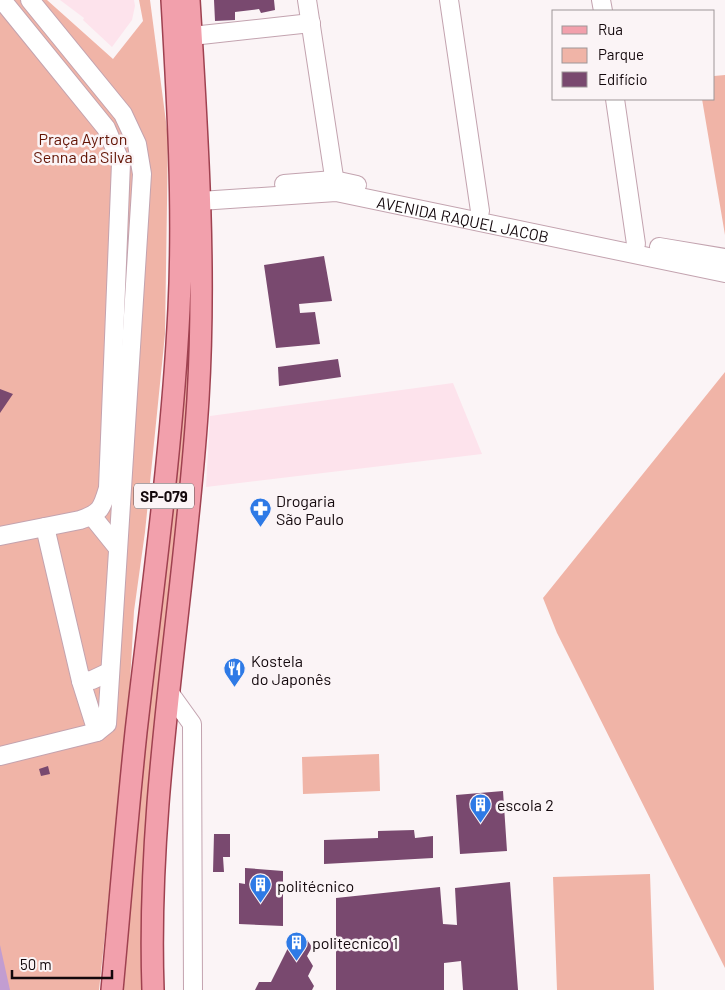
<svg xmlns="http://www.w3.org/2000/svg" width="725" height="990" viewBox="0 0 725 990" font-family="Barlow,sans-serif">
  <rect width="100%" height="100%" fill="#fbf4f6"/>
  <path fill="#fde3ec" d="M60,0H134L135,6L132,20L112,47L83,20L84,18Z
    M453,383L482,454L206,487L210,416Z"/>
  <path fill="#f0b4a7" d="M0,0H47L113,59L143,21L139,0H150L168,137L165,334L145,532L134,611L128,718L99,990H0Z
    M725,75V235L702,99H714V76Z
    M188,204L195,300L146,990H121Z
    M725,372V968L557,633L543,598Z
    M379,754L380,791L303,794L302,757Z
    M650,874L654,990H557L553,877Z"/>
  <path fill="#c29dd1" d="M0,945L10,990H0Z"/>
  <path fill="#79496f" d="M214,0H274L275,10L261,13L259,9L235,12V20L215,21Z
    M324,256L332,301L299,304L300,313L315,312L320,344L276,348L264,265Z
    M338,359L341,377L279,386L278,367Z
    M0,389L13,394L0,413Z
    M48,766L50,774L41,776L39,769Z
    M503,791L507,851L460,854L456,795Z
    M414,830L415,838L433,836V858L324,864V840L378,838V831Z
    M214,834H230V857H223L224,872H213Z
    M245,868L283,871V926L239,924V883L245,884Z
    M510,882L518,990H463L461,961L444,963V990H336V898L440,887L443,924L457,925L455,888Z
    M305,937L312,947L307,956L313,966L308,976L314,986L312,990H255L259,982H271L293,938Z"/>
  <g fill="none" stroke-linecap="round" stroke-linejoin="round">
    <defs>
      <g id="minor">
        <path d="M307,0L336,190"/>
        <path d="M449,0L480,211"/>
        <path d="M601,0L603,11"/>
        <path d="M192,36L311,23"/>
        <path d="M615,99L636,244"/>
        <path d="M284,184L334,180L357,185"/>
        <path id="s1" d="M200,201L336,192L725,273"/>
        <path d="M659,247L725,258"/>
        <path d="M92,516L117,547"/>
        <path d="M45,527L81,681L92,680L109,672"/>
        <path d="M0,536L80,520C101,513 102,508 108,488L121,163L106,128L2,0"/>
        <path d="M81,681L97,732"/>
        <path d="M169,692L192,724L193,990"/>
        <path d="M0,756L97,732L107,724L142,174L137,144L123,114L30,0"/>
      </g>
      <path id="major" d="M112,990C120,904 127,817 136,732C152,591 172,451 179,309C184,206 178,103 172,0
        M153,990C146,792 186,596 198,399C206,266 197,133 189,0"/>
    </defs>
    <use href="#minor" stroke="#c3a3af" stroke-width="20"/>
    <use href="#major" stroke="#9f4150" stroke-width="24"/>
    <use href="#minor" stroke="#fff" stroke-width="18"/>
    <use href="#major" stroke="#f2a0ac" stroke-width="21"/>
  </g>
  <defs>
    <symbol id="pharmacy-pin" viewBox="-11 -11 22 30"><path d="M0 17L-7.5 6A9.5 9.5 0 1 1 7.5 6Z" fill="#2e7ae6" stroke="#fbf4f6"/><path d="M-2-6h4v4h4v4h-4v4h-4v-4h-4v-4h4Z" fill="#fff"/></symbol>
    <symbol id="restaurant-pin" viewBox="-11 -11 22 30"><path d="M0 17L-7.5 6A9.5 9.5 0 1 1 7.5 6Z" fill="#2e7ae6" stroke="#fbf4f6"/><path d="M-5-6h1v4h1v-4h1v4h1v-4h1v5L-1.5 .5V6h-2V.5L-5-1ZM5-6V6H3V1.5H1.5Q1.5-4 5-6Z" fill="#fff"/></symbol>
    <symbol id="building-pin" viewBox="-11 -11 22 30"><path d="M0 17L-7.5 6A9.5 9.5 0 1 1 7.5 6Z" fill="#2e7ae6" stroke="#fbf4f6"/><path d="M-4-6H4V6H1V3H-1V6H-4ZM-2.5-4.3h1.7v1.8h-1.7ZM.8-4.3h1.7v1.8H.8ZM-2.5-1h1.7V.8h-1.7ZM.8-1h1.7V.8H.8Z" fill="#fff"/></symbol>
  </defs>
  <g fill-rule="evenodd">
    <use href="#pharmacy-pin" x="248" y="496" width="25" height="34"/>
    <use href="#restaurant-pin" x="222" y="656" width="25" height="34"/>
    <use href="#building-pin" x="468" y="792" width="25" height="34"/>
    <use href="#building-pin" x="248" y="872" width="25" height="34"/>
    <use href="#building-pin" x="284" y="930" width="25" height="34"/>
  </g>
  <g text-anchor="middle" dominant-baseline="central" stroke-width="5" stroke-linejoin="round" paint-order="stroke">
    <rect fill="#fbf4f6" stroke="#594f52" stroke-width="1" x="134" y="483.5" width="60" height="25" rx="4"/>
    <g font-size="15" font-weight="bold" fill="#13080c">
      <text x="164" y="496">SP-079</text>
    </g>
    <g font-size="16" fill="#621304" stroke="#fbf4f6">
      <text x="83" y="138">Praça Ayrton<tspan x="83" dy="18">Senna da Silva</tspan></text>
    </g>
    <g font-size="16" fill="#13080c" stroke="#fbf4f6">
      <text stroke="none"><textPath href="#s1" startOffset="266">AVENIDA RAQUEL JACOB</textPath></text>
    </g>
    <g font-size="16" fill="#13080c" stroke="#fbf4f6" text-anchor="start">
      <text x="276" y="500">Drogaria<tspan x="276" dy="18">São Paulo</tspan></text>
      <text x="251" y="660">Kostela<tspan x="251" dy="18">do Japonês</tspan></text>
      <text x="497" y="804">escola 2</text>
      <text x="277" y="885">politécnico</text>
      <text x="312" y="942">politecnico 1</text>
    </g>
  </g>
  <rect x="552" y="10" width="162" height="90" fill="#fbf4f6" stroke="#9e9698"/>
  <rect x="562" y="26" width="25" height="8" fill="#f2a0ac" stroke="#9e9698"/>
  <text x="598" y="35" font-size="15" fill="#13080c">Rua</text>
  <rect x="562" y="48" width="25" height="15" fill="#f0b4a7" stroke="#9e9698"/>
  <text x="598" y="60" font-size="15" fill="#13080c">Parque</text>
  <rect x="562" y="72" width="25" height="15" fill="#79496f" stroke="#9e9698"/>
  <text x="598" y="85" font-size="15" fill="#13080c">Edifício</text>
  <path d="M12 970v8h100v-8" fill="none" stroke="#13080c" stroke-width="2.5"/>
  <text x="20" y="970" font-size="15" fill="#13080c" stroke="#fbf4f6" stroke-width="4" paint-order="stroke">50 m</text>
</svg>
